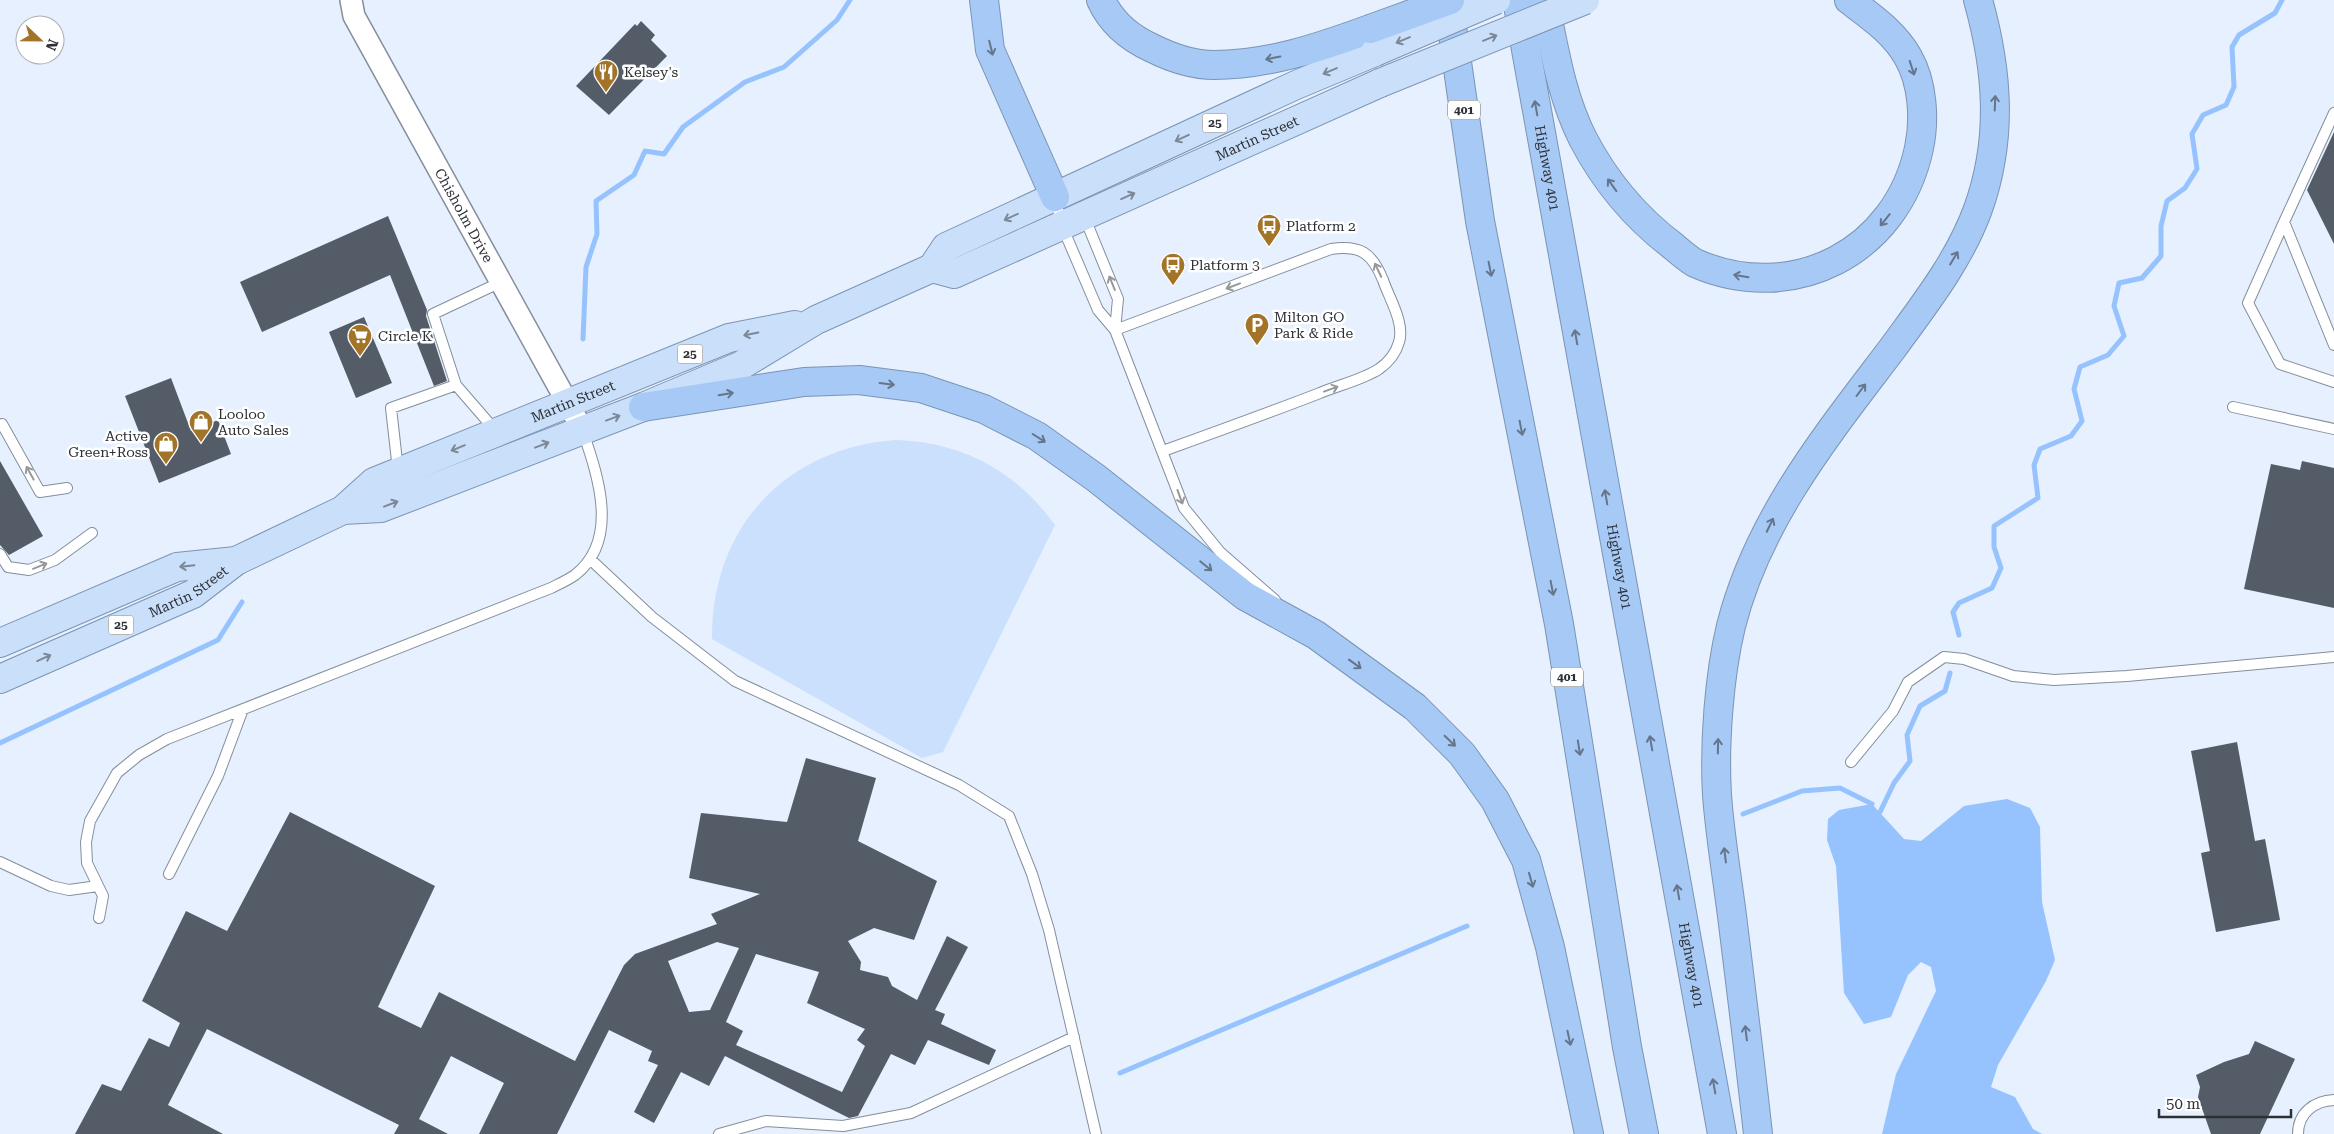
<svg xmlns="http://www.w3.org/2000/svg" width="2334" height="1134" viewBox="0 0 2334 1134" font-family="'Roboto Serif',serif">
  <rect width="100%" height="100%" fill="#e6f0fe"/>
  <path fill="#cbe0fc" d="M896,440C962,442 1016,471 1055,525L943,752L922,758L712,639C711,528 785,448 896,440Z"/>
  <path fill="#96c3fe" d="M2007,799L2030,808L2040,827L2042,902L2055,960L2046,981L1998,1065L1991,1087L2015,1097L2033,1129L2042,1134H1882L1896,1074L1936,991L1931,967L1921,962L1908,975L1891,1017L1864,1024L1844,993L1836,866L1827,840L1828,819L1839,810L1872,804L1904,839L1921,841L1964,806Z"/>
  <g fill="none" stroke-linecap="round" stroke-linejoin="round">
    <path stroke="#96c3fe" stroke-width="5" d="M583,339L586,267L597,234L596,201L634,175L645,151L664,154L683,127L745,82L784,67L837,20L850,0
      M1959,635L1953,612L1959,603L1992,588L2001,568L1994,547V526L2038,498L2034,465L2040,449L2071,436L2082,421L2074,389L2080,367L2108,355L2124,336L2114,306L2119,283L2142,278L2161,256V226L2167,201L2185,188L2197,169L2192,134L2203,115L2226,105L2234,87L2232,47L2239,35L2275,13L2282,0
      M0,743L218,640L242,602
      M1880,812L1894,783L1910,761L1907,735L1920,706L1945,691L1950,673
      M1743,814L1802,791L1840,788L1872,804
      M1120,1073L1467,926"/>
  </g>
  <path fill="#535c67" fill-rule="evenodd" d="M641,21L655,35L651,40L667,56L609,115L576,86L635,24L637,26Z
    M2334,132V244L2307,190Z
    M388,216L427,310L426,316L447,381L434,386L390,275L262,332L240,282Z
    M364,317L392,383L356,398L329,332Z
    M171,378L191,431L218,420L231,454L159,483L125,396Z
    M0,461L43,536L9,555L0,545Z
    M2302,461L2334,468V608L2244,589L2271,464L2300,470Z
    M2237,742L2255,841L2265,839L2280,920L2216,932L2201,853L2210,851L2191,751Z
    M806,758L876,778L858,841L937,881L914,940L874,928L848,941L861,962L860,970L888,977L892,986L917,1000L947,936L968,947L935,1010L945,1014L941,1024L996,1050L989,1065L928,1040L915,1065L891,1054L858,1116L849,1118L725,1056L709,1086L681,1072L654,1123L634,1112L658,1065L648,1061L652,1051L609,1030L557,1134H479L504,1083L451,1056L419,1119L448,1134H394L399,1125L207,1029L168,1105L223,1134H75L102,1084L121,1091L149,1038L169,1047L180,1023L142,1001L186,911L227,931L290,812L435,886L378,1007L421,1028L439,992L575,1061L624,965L635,954L717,924L711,914L760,894L689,878L701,813L787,822ZM717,942L739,948L710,1010L689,1012L668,961ZM756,954L819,972L807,1003L865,1029L857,1040L865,1046L842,1092L736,1045L743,1031L726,1022Z
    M2255,1041L2295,1059L2260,1134H2211L2198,1097L2200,1087L2196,1075L2224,1062L2249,1054Z"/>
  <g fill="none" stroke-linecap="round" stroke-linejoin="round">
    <defs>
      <path id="service" d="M1055,197L1062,226L1098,310L1115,330L1184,508L1220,552L1275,600
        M1084,216L1118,299L1115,330
        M2284,222L2334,113
        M1115,330L1331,249C1361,245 1372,253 1383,280C1389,298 1405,323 1399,342C1396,353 1389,362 1379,369C1362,380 1339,385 1320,393C1268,413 1216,432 1163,451
        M2334,345L2284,222L2248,303L2280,364L2334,382
        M456,385L495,430
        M2233,407L2334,429
        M0,426L2,424L40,492L67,488
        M398,470L391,408L456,385L433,314L501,282
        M0,554L8,567L29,570L55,560L92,533
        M590,559L652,617L735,681L959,785L1009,816L1032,874L1049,930L1096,1134
        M1851,762L1893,711L1908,682L1944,657L1964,659L2013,676L2054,680L2127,676L2334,657
        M0,862L51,886L69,890L98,886
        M169,874L218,776L243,709
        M99,918L103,896L87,863L86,842L90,821L117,773L139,755L167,739L551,588C559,584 568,580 575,575C620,540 598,476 583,432
        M719,1134L766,1121L843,1126L911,1113L1074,1037
        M2298,1134C2298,1113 2314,1101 2334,1100"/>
      <g id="minor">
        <path id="s1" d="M351,0L354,16L582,429"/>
      </g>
      <g id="primary">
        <path id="s2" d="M932,268L954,274L1380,83"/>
        <path d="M343,510L381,508L643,407L740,366L816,320L932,268L946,247L1296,85L1375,52"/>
        <path d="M0,643L177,567L236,561"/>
        <path id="s3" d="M0,679L193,594L236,561L343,510L374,482L729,338L795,325"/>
      </g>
      <g id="motorway">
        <path d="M984,0L990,50L1055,197"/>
        <path d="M1101,0C1111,22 1130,38 1152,48C1170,57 1194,65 1214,65C1268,65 1321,47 1370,29"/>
        <path d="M1448,0L1480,221L1559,624L1627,1047L1644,1134"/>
        <path id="s4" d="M1517,0L1722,1134"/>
        <path d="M1544,0C1554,47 1561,96 1583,139C1605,181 1636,218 1673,246C1680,252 1688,259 1695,263C1793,306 1897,252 1919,148C1925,120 1923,83 1908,57C1894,32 1871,17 1849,0"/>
        <path d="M643,407L804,382L859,380L921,388L984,409L1037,436L1096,478L1245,596L1316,635L1415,707L1462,754L1495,800L1526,860L1550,947L1589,1134"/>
        <path d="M1758,1134C1750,1061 1741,989 1732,916C1727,876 1720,836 1717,795C1714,744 1719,676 1731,626C1758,519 1827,435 1892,349C1924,305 1959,261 1978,209C2003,139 1998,71 1978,0"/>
      </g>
    </defs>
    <use href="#service" stroke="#858e9a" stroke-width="12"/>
    <use href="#minor" stroke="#858e9a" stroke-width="24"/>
    <use href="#primary" stroke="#7c94b3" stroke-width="30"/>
    <use href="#motorway" stroke="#7c94b3" stroke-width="30"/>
    <use href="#service" stroke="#fff" stroke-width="10"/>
    <use href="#minor" stroke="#fff" stroke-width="21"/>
    <use href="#primary" stroke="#cadffa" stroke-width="28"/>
    <use href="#motorway" stroke="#a7c9f6" stroke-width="28"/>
    <defs>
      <path id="primary-bridge" d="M1375,52L1496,0
        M1380,83L1585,0"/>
      <path id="motorway-bridge" d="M1370,29L1450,0"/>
    </defs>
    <use href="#primary-bridge" stroke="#7c94b3" stroke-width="30" stroke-linecap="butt"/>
    <use href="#motorway-bridge" stroke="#7c94b3" stroke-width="30" stroke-linecap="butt"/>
    <use href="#primary-bridge" stroke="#cadffa" stroke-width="28"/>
    <use href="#motorway-bridge" stroke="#a7c9f6" stroke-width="28"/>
  </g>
  <defs><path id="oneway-shaft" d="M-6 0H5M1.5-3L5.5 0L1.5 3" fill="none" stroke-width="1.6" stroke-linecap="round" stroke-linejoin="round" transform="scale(1.25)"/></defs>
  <g stroke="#7c8898">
    <use href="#oneway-shaft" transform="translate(1490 38) rotate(-22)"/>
    <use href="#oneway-shaft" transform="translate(1403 40) rotate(157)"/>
    <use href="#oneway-shaft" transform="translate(1330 71) rotate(157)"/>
    <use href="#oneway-shaft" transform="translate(1182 138) rotate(155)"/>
    <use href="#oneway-shaft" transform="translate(1128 196) rotate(-24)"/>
    <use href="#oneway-shaft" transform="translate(1011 217) rotate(155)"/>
    <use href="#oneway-shaft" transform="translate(751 334) rotate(168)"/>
    <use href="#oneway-shaft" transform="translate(613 418) rotate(-20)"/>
    <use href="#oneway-shaft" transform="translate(542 445) rotate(-21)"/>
    <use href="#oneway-shaft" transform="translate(458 448) rotate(158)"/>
    <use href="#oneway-shaft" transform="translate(391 504) rotate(-21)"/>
    <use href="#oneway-shaft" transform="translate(187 566) rotate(174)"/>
    <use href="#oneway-shaft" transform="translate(44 658) rotate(-24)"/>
  </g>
  <g stroke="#64758c">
    <use href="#oneway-shaft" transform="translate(991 48) rotate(76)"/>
    <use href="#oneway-shaft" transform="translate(1273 58) rotate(169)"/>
    <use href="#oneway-shaft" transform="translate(1912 68) rotate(72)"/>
    <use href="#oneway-shaft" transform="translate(1995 103) rotate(-88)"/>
    <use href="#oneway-shaft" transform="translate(1536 108) rotate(-100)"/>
    <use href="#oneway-shaft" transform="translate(1612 185) rotate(-126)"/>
    <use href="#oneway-shaft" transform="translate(1885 220) rotate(129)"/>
    <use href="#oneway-shaft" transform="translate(1954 258) rotate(-59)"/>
    <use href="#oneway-shaft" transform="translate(1490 269) rotate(79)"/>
    <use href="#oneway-shaft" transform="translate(1741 276) rotate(-171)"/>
    <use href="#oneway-shaft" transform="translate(1576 337) rotate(-100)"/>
    <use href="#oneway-shaft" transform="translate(887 384) rotate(7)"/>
    <use href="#oneway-shaft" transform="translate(1861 390) rotate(-53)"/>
    <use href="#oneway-shaft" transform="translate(726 394) rotate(-9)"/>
    <use href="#oneway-shaft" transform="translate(1521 428) rotate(79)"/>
    <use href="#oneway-shaft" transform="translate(1039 438) rotate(32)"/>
    <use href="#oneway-shaft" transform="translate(1606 497) rotate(-100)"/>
    <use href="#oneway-shaft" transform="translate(1770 525) rotate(-64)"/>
    <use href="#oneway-shaft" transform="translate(1206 566) rotate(39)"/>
    <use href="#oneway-shaft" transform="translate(1552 588) rotate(79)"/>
    <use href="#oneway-shaft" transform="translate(1355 664) rotate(36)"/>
    <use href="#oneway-shaft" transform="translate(1450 741) rotate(44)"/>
    <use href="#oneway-shaft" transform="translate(1651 743) rotate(-100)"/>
    <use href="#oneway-shaft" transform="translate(1718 746) rotate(-89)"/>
    <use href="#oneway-shaft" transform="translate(1579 748) rotate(81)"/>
    <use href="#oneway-shaft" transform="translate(1725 855) rotate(-97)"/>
    <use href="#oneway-shaft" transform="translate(1531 880) rotate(74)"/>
    <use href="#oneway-shaft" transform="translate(1678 892) rotate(-100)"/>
    <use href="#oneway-shaft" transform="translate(1746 1033) rotate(-97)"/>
    <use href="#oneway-shaft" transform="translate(1569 1038) rotate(78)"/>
    <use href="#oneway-shaft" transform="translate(1714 1086) rotate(-100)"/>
  </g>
  <g stroke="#96989a">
    <use href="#oneway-shaft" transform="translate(1378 270) rotate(-115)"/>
    <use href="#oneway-shaft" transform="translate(1112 283) rotate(-112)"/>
    <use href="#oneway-shaft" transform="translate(1233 286) rotate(159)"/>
    <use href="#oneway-shaft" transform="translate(1331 389) rotate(-20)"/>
    <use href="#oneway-shaft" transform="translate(30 473) rotate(-119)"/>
    <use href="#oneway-shaft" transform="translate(1180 497) rotate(70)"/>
    <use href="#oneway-shaft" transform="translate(40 566) rotate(-22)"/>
  </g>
  <defs>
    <symbol id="restaurant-pin" viewBox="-11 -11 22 30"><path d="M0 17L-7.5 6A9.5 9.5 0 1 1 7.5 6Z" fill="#a37428" stroke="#fff"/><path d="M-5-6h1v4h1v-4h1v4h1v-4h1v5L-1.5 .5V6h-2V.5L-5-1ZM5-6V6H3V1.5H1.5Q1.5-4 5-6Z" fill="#fff"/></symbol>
    <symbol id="bus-pin" viewBox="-11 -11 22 30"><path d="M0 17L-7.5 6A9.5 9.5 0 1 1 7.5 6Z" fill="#a37428" stroke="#fff"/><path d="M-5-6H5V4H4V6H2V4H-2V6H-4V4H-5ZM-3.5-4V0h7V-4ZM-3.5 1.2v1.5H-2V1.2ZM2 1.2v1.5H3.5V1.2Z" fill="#fff"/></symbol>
    <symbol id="parking-pin" viewBox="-11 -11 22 30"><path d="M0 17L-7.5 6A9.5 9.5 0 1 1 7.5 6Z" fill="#a37428" stroke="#fff"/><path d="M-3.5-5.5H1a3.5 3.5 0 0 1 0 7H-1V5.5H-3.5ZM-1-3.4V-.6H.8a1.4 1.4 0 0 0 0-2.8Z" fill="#fff"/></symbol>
    <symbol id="supermarket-pin" viewBox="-11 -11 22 30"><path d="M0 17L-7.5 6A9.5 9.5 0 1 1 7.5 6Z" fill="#a37428" stroke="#fff"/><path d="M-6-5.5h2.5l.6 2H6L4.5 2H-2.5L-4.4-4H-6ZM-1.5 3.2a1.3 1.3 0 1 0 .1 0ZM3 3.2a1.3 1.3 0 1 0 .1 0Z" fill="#fff"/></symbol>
    <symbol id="shop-pin" viewBox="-11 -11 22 30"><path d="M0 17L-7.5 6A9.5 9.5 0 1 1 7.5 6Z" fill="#a37428" stroke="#fff"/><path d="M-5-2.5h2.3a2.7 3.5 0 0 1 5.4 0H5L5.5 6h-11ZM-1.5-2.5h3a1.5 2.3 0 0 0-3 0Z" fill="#fff"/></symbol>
  </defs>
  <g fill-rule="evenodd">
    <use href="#restaurant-pin" x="592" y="58" width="28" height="38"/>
    <use href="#bus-pin" x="1255" y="212" width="28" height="38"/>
    <use href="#bus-pin" x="1159" y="251" width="28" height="38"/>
    <use href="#parking-pin" x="1243" y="311" width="28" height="38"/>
    <use href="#supermarket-pin" x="346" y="322" width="28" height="38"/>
    <use href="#shop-pin" x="187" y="408" width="28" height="38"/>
    <use href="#shop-pin" x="152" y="430" width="28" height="38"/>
  </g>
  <g text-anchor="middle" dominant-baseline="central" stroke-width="5" stroke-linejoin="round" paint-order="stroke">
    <g fill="#fff" stroke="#6c6f72" stroke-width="1">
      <rect x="1448" y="100.5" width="32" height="19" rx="4"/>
      <rect x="1202.5" y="113.5" width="25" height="19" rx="4"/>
      <rect x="677.5" y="344.5" width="25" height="19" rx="4"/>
      <rect x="108.5" y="615.5" width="25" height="19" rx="4"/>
      <rect x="1551" y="667.5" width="32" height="19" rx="4"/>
    </g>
    <g font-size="12" font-weight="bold" fill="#2d3136">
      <text x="1464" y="110">401</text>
      <text x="1215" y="123">25</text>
      <text x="690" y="354">25</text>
      <text x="121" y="625">25</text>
      <text x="1567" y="677">401</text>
    </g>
    <g font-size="14" fill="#2d3136" stroke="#fff" text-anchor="start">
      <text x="624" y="72">Kelsey's</text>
      <text x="1286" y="226">Platform 2</text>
      <text x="1190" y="265">Platform 3</text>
      <text x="1274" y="317">Milton GO<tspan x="1274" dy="16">Park &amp; Ride</tspan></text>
      <text x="378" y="336">Circle K</text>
      <text x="218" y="414">Looloo<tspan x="218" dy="16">Auto Sales</tspan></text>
      <text x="148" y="436" text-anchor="end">Active<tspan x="148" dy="16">Green+Ross</tspan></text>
    </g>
    <g font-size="14" fill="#2d3136" stroke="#fff">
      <text stroke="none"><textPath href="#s2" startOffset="355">Martin Street</textPath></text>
      <text stroke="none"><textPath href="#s4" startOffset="171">Highway 401</textPath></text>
      <text stroke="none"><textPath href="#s1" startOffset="244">Chisholm Drive</textPath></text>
      <text stroke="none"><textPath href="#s3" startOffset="640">Martin Street</textPath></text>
      <text stroke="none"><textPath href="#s4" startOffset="576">Highway 401</textPath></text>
      <text stroke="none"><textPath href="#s3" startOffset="208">Martin Street</textPath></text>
      <text stroke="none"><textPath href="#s4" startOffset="981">Highway 401</textPath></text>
    </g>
  </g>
  <g transform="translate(40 40) rotate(112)"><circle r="24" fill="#ffffff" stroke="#abadaf"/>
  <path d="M0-4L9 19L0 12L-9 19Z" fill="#a37428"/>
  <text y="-8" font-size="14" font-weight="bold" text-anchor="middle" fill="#2d3136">N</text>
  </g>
  <path d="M2159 1109v8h132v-8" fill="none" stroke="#2d3136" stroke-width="2.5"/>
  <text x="2166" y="1109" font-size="15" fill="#2d3136" stroke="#ffffff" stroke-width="4" paint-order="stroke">50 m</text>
</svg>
